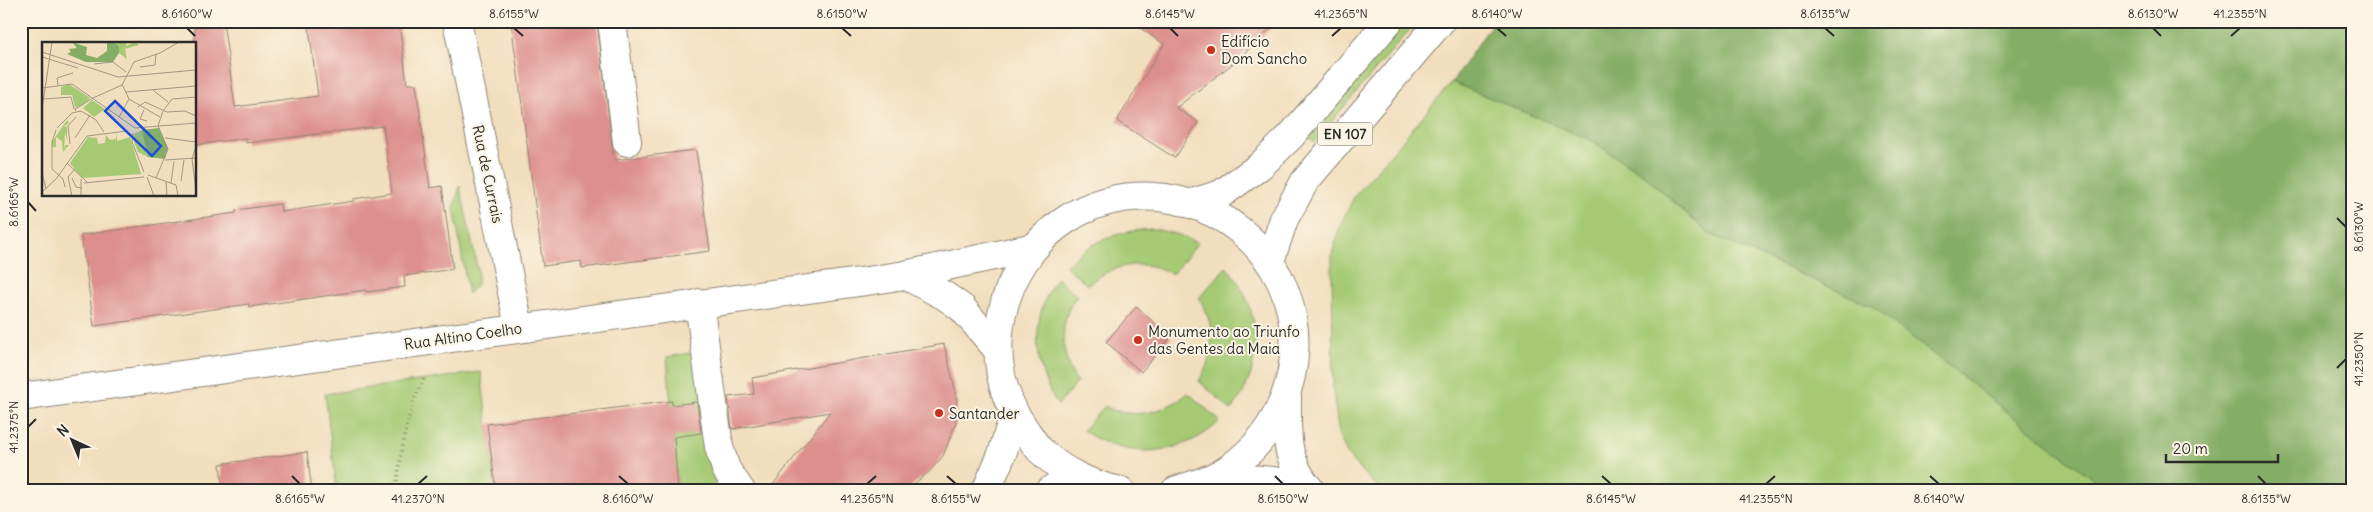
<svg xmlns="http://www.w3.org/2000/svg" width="2373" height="512" viewBox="0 0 2373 512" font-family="Delius,sans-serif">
  <rect width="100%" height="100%" fill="#fcf5e5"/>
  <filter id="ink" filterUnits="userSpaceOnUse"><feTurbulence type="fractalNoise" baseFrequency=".02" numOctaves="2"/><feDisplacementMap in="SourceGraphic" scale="10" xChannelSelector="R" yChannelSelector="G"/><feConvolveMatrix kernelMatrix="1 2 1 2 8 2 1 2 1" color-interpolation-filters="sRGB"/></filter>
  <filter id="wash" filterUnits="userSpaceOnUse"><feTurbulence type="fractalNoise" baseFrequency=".0096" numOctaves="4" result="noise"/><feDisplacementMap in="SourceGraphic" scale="20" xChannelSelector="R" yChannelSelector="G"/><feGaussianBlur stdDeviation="1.12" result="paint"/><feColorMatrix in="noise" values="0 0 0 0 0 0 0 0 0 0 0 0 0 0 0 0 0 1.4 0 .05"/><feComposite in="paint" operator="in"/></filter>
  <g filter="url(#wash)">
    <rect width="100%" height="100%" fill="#f1debd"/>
    <path fill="#a5ca73" stroke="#687a4f" d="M1404,21H1417L1314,142L1306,135Z
      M1452,82L1591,140L1645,176L1708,233L1872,306L2108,491H1383L1368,478L1348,456L1339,435L1333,392L1332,254L1340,226L1354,197Z
      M460,186L478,271L477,285L468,294L454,207Z
      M1155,229L1179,235L1198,243L1172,274C1143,257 1112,265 1087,285L1066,266C1090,241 1120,230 1155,229Z
      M1226,267C1262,304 1266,370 1231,410L1199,381C1215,355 1216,324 1199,298Z
      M1057,278L1077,296C1057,321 1061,357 1077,382L1058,405C1032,367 1030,316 1057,278Z
      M695,352L729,491H678L667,357Z
      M481,372L496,491H337L325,394Z
      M1188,393L1220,421C1183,457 1124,461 1083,430L1105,406C1131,421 1167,412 1188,393Z"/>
    <path fill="#84ae65" stroke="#586c48" d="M1494,21H2352V491H2108L1872,306L1708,233L1645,176L1591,140L1452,82Z"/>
    <g id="blocks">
      <path fill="#dd8f8d" d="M195,21H223L235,107L318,96L308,21H399L407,84H416L430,188L442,186L453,269L404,276L405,287L366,292V290L249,307V304L94,326L81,235L236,213V210L280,204L281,212L354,201L353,199L392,193L383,126L246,143V138L195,145Z
        M511,21H597L614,160L696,150L710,251L582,268L581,261L543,266Z
        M1130,21H1279L1237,60L1176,108L1198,122L1175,158L1117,121L1164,44Z
        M1136,307L1171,337L1141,372L1106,342Z
        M944,344L957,397L956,423L943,456L929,472L905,491H768L830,412L732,429L728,397L754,394L752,378Z
        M672,401V405L697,402L701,433L674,437L678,491H496L487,424Z
        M307,452L312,491H223L220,464Z"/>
    </g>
  </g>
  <g filter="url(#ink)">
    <use href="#blocks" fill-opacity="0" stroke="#8e8474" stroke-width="1"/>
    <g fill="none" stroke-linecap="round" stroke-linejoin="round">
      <defs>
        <path id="minor" d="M457,21L519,327
          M612,21L627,142
          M699,303L719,447L726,469L741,491"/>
        <path id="major" d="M1192,203L1221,194L1260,166L1291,136L1389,21
          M1270,261L1284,219L1305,181L1441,21
          M905,275L945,296L962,308L997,349
          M21,397L867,281L905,275L1035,247
          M1287,397C1287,437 1284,459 1311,491
          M1213,481C1248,478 1277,478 1310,490
          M986,491L1002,454L1014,414
          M1049,491L1075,475
          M1121,491C1092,486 1061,471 1040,450C1034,444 1029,435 1024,428C976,362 998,263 1067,219C1140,172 1240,202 1279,278C1311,341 1292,421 1235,464C1218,478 1195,484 1175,491"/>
      </defs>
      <use href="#minor" stroke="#8e8474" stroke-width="30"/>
      <use href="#major" stroke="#8e8474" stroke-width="30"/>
      <path stroke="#8e8474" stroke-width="3" stroke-dasharray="1 4" stroke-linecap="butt" d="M1343,490L1348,485L1354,491
        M396,491C398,467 406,421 414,400C417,391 424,384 424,375"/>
      <use href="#minor" stroke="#fff" stroke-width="28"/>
      <use href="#major" stroke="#fff" stroke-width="28"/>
    </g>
  </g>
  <path fill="none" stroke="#2b2b2b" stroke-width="2" d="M187,28L195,36M514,28L523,36M842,28L851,36M1170,28L1178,36M1497,28L1506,36M1825,28L1834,36M2153,28L2161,36M1332,36L1341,28M2231,36L2240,28M28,202L36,211M2337,218L2346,227M2337,368L2346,359M28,427L36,419M292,476L300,484M619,476L628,484M947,476L956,484M1275,476L1283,484M1602,476L1611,484M1930,476L1939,484M2258,476L2266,484M418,484L427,476M867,484L876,476M1766,484L1775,476"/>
  <g fill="#c8321e" stroke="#fcf5e5" stroke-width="2">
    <circle cx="1211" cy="50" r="5"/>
    <circle cx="1138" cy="340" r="5"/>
    <circle cx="939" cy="413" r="5"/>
  </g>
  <g text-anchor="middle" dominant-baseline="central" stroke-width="4" stroke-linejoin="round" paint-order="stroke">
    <rect fill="#fcf5e5" stroke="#6a6863" stroke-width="1" x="1317.5" y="122.5" width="55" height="23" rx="4"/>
    <g font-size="14" font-weight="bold" fill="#2b2b2b">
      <text x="1345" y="134">EN 107</text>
    </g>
    <g font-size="15" fill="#2b2b2b" stroke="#fcf5e5" text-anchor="start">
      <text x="1221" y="41">Edifício<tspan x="1221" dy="17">Dom Sancho</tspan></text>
      <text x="1148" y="331">Monumento ao Triunfo<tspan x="1148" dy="17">das Gentes da Maia</tspan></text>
      <text x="949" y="413">Santander</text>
    </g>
    <g font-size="15" fill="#2b2b2b" stroke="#fcf5e5">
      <text transform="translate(488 174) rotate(78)">Rua de Currais</text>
      <text transform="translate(463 336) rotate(-8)">Rua Altino Coelho</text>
    </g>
  </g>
  <g transform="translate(42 42)">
    <rect width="154" height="154" fill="#f1debd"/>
    <path d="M71,0H84V4L93,0L97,3L83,7L85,17L77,11V4ZM27,42L48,56L40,64L33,65L30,53H19V45ZM50,58L63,67L52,75L41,66ZM25,78L27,81L22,84L25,85V99L23,90L22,108L23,103H27L21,110L20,99L14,95V105H10V100ZM100,88L104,101L106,115L96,110L92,100V92ZM75,90V99L88,95L99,132L40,136L28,121L46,95L55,96L56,102L63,101L64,93L68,98L74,97Z" fill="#a5ca73"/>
    <path d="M30,0L45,5L44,13L55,16L65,9V0H71L77,4V11L71,20H44L25,12L29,10L27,7L35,6ZM117,86L126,106L123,117L106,115L100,88Z" fill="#84ae65"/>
    <path fill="none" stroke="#a29683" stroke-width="1" d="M0,10L76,35L154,28M0,15L36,26M52,22L71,20L84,30M98,25L113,23L114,12M16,43L15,36L31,31M0,46L30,42L93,86L154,81M111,48L126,60M84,50L154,44M2,57L29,55L32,67M87,57L118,75M96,65L103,60L125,70L143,69L154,74M0,67L10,0M102,68L98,77L105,79M34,69L33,67L51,56L80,43L92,20L118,11L137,0M77,75L87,57L80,42M15,86L30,71L39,69L54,78L62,90M14,88L10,100V127L21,137L23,145M91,91L90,100L102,130M33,96L48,73M123,96L154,100M28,102L26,84L34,75M154,104L150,117L154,149M123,118L154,116M25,121L45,140M0,130L4,147M106,133L134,143L136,154M105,135L112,154M30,136L34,145L40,146M114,136L126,107L116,84L121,69L130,57L154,55M39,137V154M124,139L125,154M139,139L142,118M42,141L102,135M129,141L132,119M0,150L14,137L45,94L85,89M30,154L26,135L33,127"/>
    <path fill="#1d4ed8" fill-opacity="0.15" stroke="#1d4ed8" stroke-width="2.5" d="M73,59L119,104L110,114L63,69Z"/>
    <rect width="154" height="154" fill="none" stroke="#2b2b2b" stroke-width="2.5"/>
  </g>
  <rect width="2373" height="512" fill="none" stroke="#fcf5e5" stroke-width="55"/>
  <g transform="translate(72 440) rotate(316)" stroke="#fcf5e5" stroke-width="4" paint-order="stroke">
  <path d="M0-4L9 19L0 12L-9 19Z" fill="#2b2b2b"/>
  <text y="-8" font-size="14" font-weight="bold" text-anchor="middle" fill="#2b2b2b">N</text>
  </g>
  <path d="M2166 454v8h112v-8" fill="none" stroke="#2b2b2b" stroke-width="2.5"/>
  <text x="2173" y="454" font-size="15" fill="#2b2b2b" stroke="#fcf5e5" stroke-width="4" paint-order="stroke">20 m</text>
  <rect x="28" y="28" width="2318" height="456" fill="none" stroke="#2b2b2b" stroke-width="2"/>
  <g font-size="12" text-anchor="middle" fill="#2b2b2b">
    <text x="187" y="18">8.6160°W</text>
    <text x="514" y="18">8.6155°W</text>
    <text x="842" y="18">8.6150°W</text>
    <text x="1170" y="18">8.6145°W</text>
    <text x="1341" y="18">41.2365°N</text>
    <text x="1497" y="18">8.6140°W</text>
    <text x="1825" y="18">8.6135°W</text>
    <text x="2153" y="18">8.6130°W</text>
    <text x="2240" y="18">41.2355°N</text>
    <text transform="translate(14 202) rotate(-90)" y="4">8.6165°W</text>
    <text transform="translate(2359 227) rotate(-90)" y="4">8.6130°W</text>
    <text transform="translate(2359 359) rotate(-90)" y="4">41.2350°N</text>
    <text transform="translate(14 427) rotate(-90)" y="4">41.2375°N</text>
    <text x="300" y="503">8.6165°W</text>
    <text x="418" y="503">41.2370°N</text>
    <text x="628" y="503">8.6160°W</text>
    <text x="867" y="503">41.2365°N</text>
    <text x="956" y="503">8.6155°W</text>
    <text x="1283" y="503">8.6150°W</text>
    <text x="1611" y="503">8.6145°W</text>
    <text x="1766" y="503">41.2355°N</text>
    <text x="1939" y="503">8.6140°W</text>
    <text x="2266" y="503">8.6135°W</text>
  </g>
</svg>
